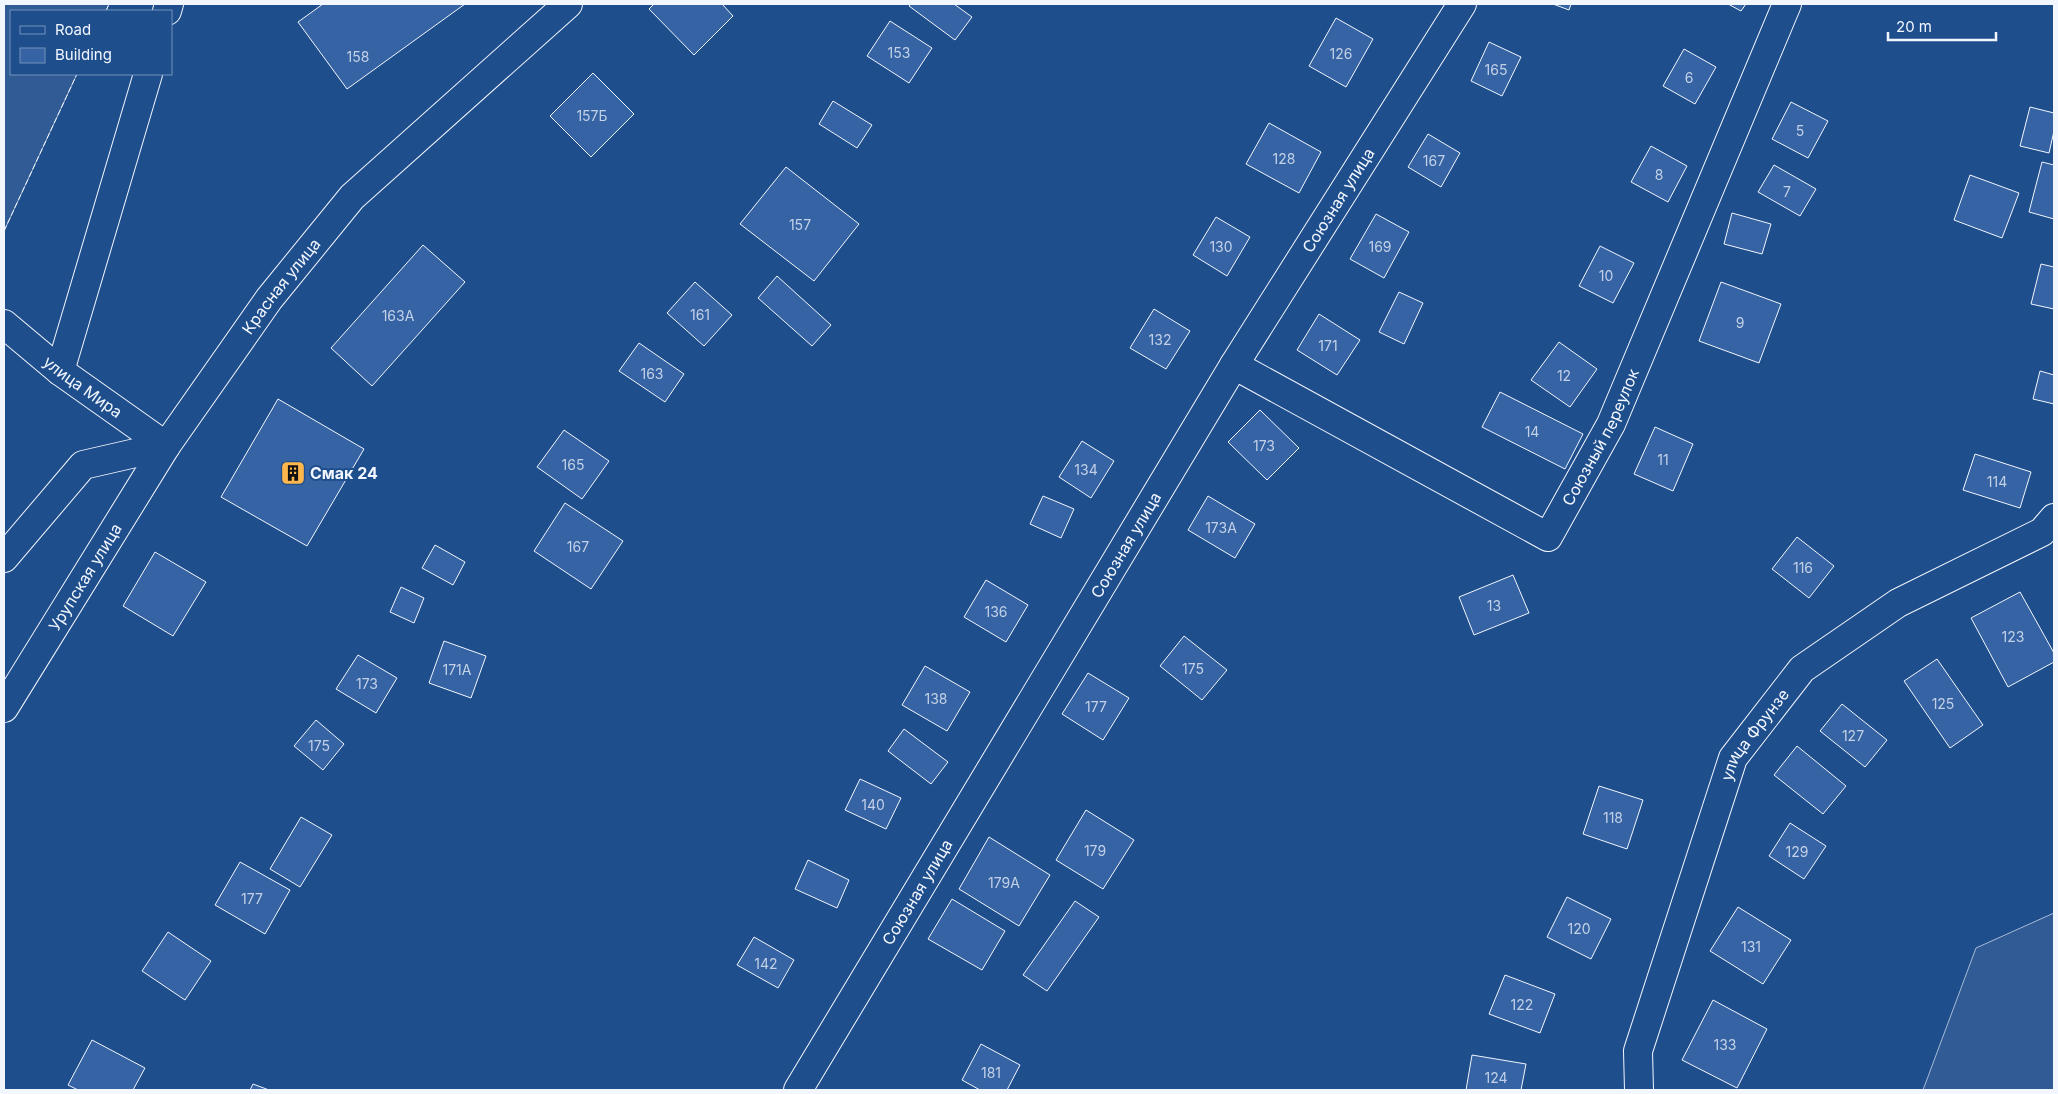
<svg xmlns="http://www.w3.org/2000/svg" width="2058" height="1094" viewBox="0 0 2058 1094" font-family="Inter,sans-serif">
  <rect width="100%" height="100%" fill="#1f4e8c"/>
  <path fill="#305b95" stroke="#a8bbd7" d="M4,4H109L106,11H11V74H77L4,231Z
    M2054,913V1090H1923L1976,948Z"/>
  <path fill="#3563a3" stroke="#f2f6ff" d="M323,4H465L347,89L298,22Z
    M654,4H722L733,16L694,55L649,9Z
    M911,4H954L972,17L955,40L909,6Z
    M1553,4H1571L1569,10Z
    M1728,4H1746L1741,11Z
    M1336,18L1373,39L1346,87L1309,66Z
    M890,21L932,48L909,83L867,56Z
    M1489,42L1521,57L1502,96L1471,81Z
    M1684,49L1716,67L1695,104L1663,86Z
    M593,73L634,114L591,157L550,116Z
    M833,101L872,125L857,148L819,124Z
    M1791,102L1828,121L1808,158L1772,139Z
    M2030,107L2054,113V131L2049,153L2020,146Z
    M1269,123L1321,152L1299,193L1246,164Z
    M1428,134L1460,153L1441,187L1408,167Z
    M1651,146L1687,166L1668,202L1631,182Z
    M2042,162L2054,165V219L2029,212Z
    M1774,165L1816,189L1800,216L1758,192Z
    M786,167L859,224L814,281L740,224Z
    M1970,175L2019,193L2002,238L1954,220Z
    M1732,213L1771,224L1762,254L1724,244Z
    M1376,214L1409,232L1384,278L1350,259Z
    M1216,217L1250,237L1227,276L1193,255Z
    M423,245L465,282L372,386L331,348Z
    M1600,246L1634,263L1613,303L1579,286Z
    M2041,264L2054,267V309L2031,304Z
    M777,276L831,325L812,346L758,298Z
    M695,282L732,315L704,346L667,313Z
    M1721,282L1781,304L1759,363L1699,341Z
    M1399,292L1423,303L1404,344L1379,332Z
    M1154,309L1190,331L1166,369L1130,348Z
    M1319,314L1360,340L1337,375L1297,350Z
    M1559,342L1597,369L1570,407L1531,380Z
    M639,343L684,374L665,402L619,371Z
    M2040,371L2054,375V404L2033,399Z
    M1500,392L1583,434L1565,469L1482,427Z
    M278,399L364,449L307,546L221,497Z
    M1260,410L1299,448L1267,480L1228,442Z
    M1655,427L1693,444L1673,491L1634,474Z
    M564,430L609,461L582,499L537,467Z
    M1082,441L1114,461L1091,498L1059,477Z
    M1975,454L2031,472L2020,508L1963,490Z
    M1043,496L1074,509L1061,538L1030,524Z
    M1208,496L1255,524L1235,558L1188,530Z
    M565,503L623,541L591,589L534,551Z
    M1797,537L1834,566L1809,598L1772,569Z
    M435,545L465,562L453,585L422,568Z
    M155,552L206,582L173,636L123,606Z
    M1513,575L1529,613L1474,635L1459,597Z
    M986,580L1028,605L1006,642L964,617Z
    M401,587L424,598L414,623L390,612Z
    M2020,592L2054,653V662L2008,687L1971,618Z
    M1184,636L1227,670L1202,700L1160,666Z
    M444,641L486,656L471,698L429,683Z
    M358,655L397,678L376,713L336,689Z
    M1937,659L1983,725L1950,748L1904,681Z
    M925,666L970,692L947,731L902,705Z
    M1088,673L1129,698L1103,740L1062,714Z
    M1842,704L1887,740L1865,767L1820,731Z
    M316,720L344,744L323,770L294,746Z
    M904,729L948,762L931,784L888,751Z
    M1797,746L1846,786L1823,814L1774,775Z
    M860,779L901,798L886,829L845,810Z
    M1599,786L1643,800L1627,849L1583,834Z
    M1086,810L1134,840L1103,889L1056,860Z
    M301,817L332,835L300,887L270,869Z
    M1790,823L1826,846L1804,879L1769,856Z
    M989,837L1050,875L1019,926L959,889Z
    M808,860L849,880L837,908L795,889Z
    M240,862L290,890L265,934L215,905Z
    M1567,897L1611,919L1591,959L1547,937Z
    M952,899L1005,931L982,970L928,939Z
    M1075,901L1099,917L1047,991L1023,975Z
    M1738,907L1791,940L1763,984L1710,951Z
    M168,932L211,961L185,1000L142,971Z
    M754,937L794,960L778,988L737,965Z
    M1505,975L1555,994L1540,1033L1489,1014Z
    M1713,1000L1767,1029L1737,1088L1682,1060Z
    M92,1040L145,1068L133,1090H78L68,1085Z
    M981,1044L1020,1065L1007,1090H980L962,1080Z
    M1472,1055L1526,1064L1521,1090H1466Z
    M253,1084L269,1090H250Z"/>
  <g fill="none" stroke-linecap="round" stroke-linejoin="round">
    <defs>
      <g id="minor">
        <path d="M167,11L169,4"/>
        <path id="s1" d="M4,324L60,371L166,446"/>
        <path id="s2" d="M1234,365L1548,537L1611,424L1787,4"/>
        <path d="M60,371L148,74"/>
        <path d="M4,558L83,465L166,446"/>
        <path id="s3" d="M798,1090L1234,365L1462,4"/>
        <path id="s4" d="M1639,1090L1638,1051L1733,758L1802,669L1898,603L2042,532L2054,518"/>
      </g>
      <g id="tertiary">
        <path id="s5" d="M4,708L166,446L269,299L352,197L568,4"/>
      </g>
    </defs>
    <use href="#minor" stroke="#f2f6ff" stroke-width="30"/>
    <use href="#tertiary" stroke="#f2f6ff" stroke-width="30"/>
    <use href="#minor" stroke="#1f4e8c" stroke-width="28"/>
    <use href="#tertiary" stroke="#1f4e8c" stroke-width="28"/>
    <path stroke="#f2f6ff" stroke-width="1" stroke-dasharray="6 2.5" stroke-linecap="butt" d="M106,11L109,4
      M4,231L77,74"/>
  </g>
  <defs>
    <symbol id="building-square" viewBox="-11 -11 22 22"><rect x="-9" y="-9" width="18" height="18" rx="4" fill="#ffb74d" stroke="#1f4e8c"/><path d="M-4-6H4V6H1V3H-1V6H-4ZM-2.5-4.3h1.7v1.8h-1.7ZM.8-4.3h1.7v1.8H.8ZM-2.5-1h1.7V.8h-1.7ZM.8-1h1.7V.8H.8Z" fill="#111"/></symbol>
  </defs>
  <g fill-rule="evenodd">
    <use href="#building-square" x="279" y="459" width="28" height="28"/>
  </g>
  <g text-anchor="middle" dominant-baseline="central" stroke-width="4" stroke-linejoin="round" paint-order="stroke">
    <g font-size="14" fill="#c3d1e8">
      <text x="899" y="52">153</text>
      <text x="1341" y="53">126</text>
      <text x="358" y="56">158</text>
      <text x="1496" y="69">165</text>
      <text x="1689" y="77">6</text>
      <text x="592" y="115">157Б</text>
      <text x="1800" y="130">5</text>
      <text x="1284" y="158">128</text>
      <text x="1434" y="160">167</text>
      <text x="1659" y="174">8</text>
      <text x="1787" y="191">7</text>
      <text x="800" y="224">157</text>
      <text x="1221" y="246">130</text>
      <text x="1380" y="246">169</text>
      <text x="1606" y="275">10</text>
      <text x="700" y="314">161</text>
      <text x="398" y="315">163А</text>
      <text x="1740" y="322">9</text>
      <text x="1160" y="339">132</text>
      <text x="1328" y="345">171</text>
      <text x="652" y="373">163</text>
      <text x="1564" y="375">12</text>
      <text x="1532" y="431">14</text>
      <text x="1264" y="445">173</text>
      <text x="1663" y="459">11</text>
      <text x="573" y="464">165</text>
      <text x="1086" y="469">134</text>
      <text x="1997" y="481">114</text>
      <text x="1221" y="527">173А</text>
      <text x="578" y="546">167</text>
      <text x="1803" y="567">116</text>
      <text x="1494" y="605">13</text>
      <text x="996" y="611">136</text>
      <text x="2013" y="636">123</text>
      <text x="1193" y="668">175</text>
      <text x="457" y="669">171А</text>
      <text x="367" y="683">173</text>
      <text x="936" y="698">138</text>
      <text x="1943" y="703">125</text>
      <text x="1096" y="706">177</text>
      <text x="1853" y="735">127</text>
      <text x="319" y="745">175</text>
      <text x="873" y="804">140</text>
      <text x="1613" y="817">118</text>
      <text x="1095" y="850">179</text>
      <text x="1797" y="851">129</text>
      <text x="1004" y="882">179А</text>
      <text x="252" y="898">177</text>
      <text x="1579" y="928">120</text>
      <text x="1751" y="946">131</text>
      <text x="766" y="963">142</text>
      <text x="1522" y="1004">122</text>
      <text x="1725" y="1044">133</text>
      <text x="991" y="1072">181</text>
      <text x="1496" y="1077">124</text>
    </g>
    <g font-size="16" fill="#f2f6ff" stroke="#1f4e8c">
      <text stroke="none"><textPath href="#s3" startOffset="1041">Союзная улица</textPath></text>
      <text stroke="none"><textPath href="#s5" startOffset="505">Красная улица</textPath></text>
      <text stroke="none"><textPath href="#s1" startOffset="101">улица Мира</textPath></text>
      <text stroke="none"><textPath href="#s2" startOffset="471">Союзный переулок</textPath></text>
      <text stroke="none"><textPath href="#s3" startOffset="636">Союзная улица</textPath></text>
      <text stroke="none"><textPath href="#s5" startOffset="154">Урупская улица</textPath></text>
      <text stroke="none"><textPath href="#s4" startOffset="378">улица Фрунзе</textPath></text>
      <text stroke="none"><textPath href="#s3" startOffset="231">Союзная улица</textPath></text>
    </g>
    <g font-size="16" font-weight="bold" fill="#f2f6ff" stroke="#1f4e8c" text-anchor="start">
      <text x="310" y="473">Смак 24</text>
    </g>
  </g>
  <rect width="2058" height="1094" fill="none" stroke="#f2f6ff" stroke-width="10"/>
  <rect x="10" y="10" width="162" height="65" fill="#1f4e8c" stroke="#7391ba"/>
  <rect x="20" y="26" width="25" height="8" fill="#1f4e8c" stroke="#7391ba"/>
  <text x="55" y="35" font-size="15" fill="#f2f6ff">Road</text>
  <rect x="20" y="48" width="25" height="15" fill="#3563a3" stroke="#7391ba"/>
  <text x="55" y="60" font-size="15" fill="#f2f6ff">Building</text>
  <path d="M1888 32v8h108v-8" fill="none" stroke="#f2f6ff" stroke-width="2.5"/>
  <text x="1896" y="32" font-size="15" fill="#f2f6ff" stroke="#1f4e8c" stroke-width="4" paint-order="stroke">20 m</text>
</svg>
